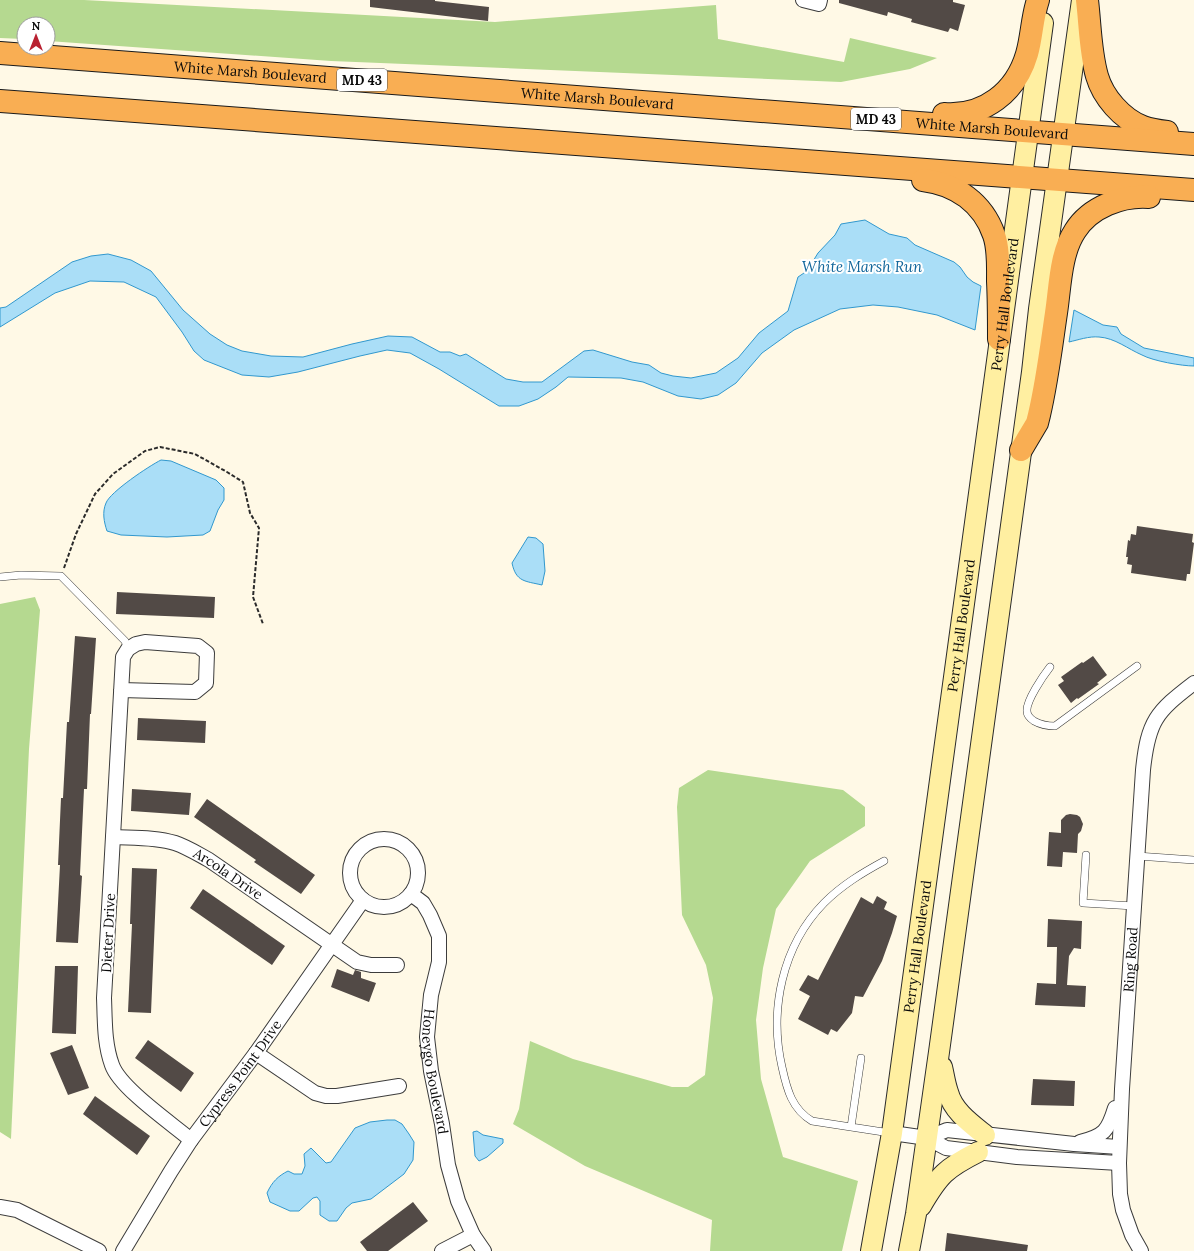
<svg xmlns="http://www.w3.org/2000/svg" width="1194" height="1251" viewBox="0 0 1194 1251" font-family="Lora,serif">
  <rect width="100%" height="100%" fill="#fff9e6"/>
  <path fill="#b5d990" d="M0,0H84L495,22L716,5L718,39L844,62L850,38L937,58L910,69L841,82L331,61L48,41V24H24V39L0,38Z
    M35,597L40,610L29,749L11,1139L0,1132V604Z
    M708,770L843,790L865,807V826L810,861L776,909L763,968L756,1020L761,1079L783,1157L858,1181L842,1251H710L712,1220L585,1166L513,1124L519,1109L530,1041L573,1059L672,1087H688L705,1075L713,998L706,965L682,915L677,807L679,788Z"/>
  <path fill="#aadef7" stroke="#3198ce" d="M865,220L889,234L907,238L915,245L954,262L960,267L967,277L973,282L981,286L975,330L937,315L898,307L873,305L840,309L794,330L762,353L736,383L718,395L701,399L678,396L643,382L621,378L568,377L556,387L538,399L519,406H499L439,369L410,353L387,350L360,356L298,372L269,377L242,375L204,360L194,351L182,332L156,297L124,282L90,281L55,293L0,327V308L6,307L72,262L91,256L108,254L131,260L151,271L183,310L210,334L227,345L242,351L271,356L303,357L352,344L388,336L412,337L440,352H450L460,356L466,354L506,379L523,382H542L584,351L593,350L632,362L649,365L661,373L673,376L691,378L716,373L738,358L759,333L788,311L798,277L807,271L818,253L835,235L841,224Z
    M1074,310L1103,325L1117,327L1121,334L1144,348L1194,358V366C1182,366 1153,361 1142,355C1128,349 1115,338 1099,337C1089,336 1078,340 1069,342Z
    M161,460L171,461L216,480L224,488V500L218,510L210,531L203,535L167,537L121,535L107,531C104,522 102,512 106,503C110,492 149,466 161,460Z
    M528,537L536,538L543,544L545,571L542,585C525,581 516,582 512,563Z
    M387,1120H395L402,1124L409,1134L414,1142L413,1160L404,1174L371,1199L352,1203L346,1208L337,1221H329L320,1215V1201L317,1197L313,1198L299,1211H290L270,1202L267,1193C272,1182 278,1176 288,1171L294,1174H302L305,1166L304,1154L311,1148L326,1163L331,1162L355,1128L370,1122Z
    M477,1131L483,1135L503,1139V1143L487,1157L479,1161L475,1156L473,1132Z"/>
  <path fill="#524a46" d="M370,0H435V1L489,7L488,21L370,7Z
    M839,0H953V2L965,5L958,31L950,28L948,32L911,22L912,19L888,12L887,16L839,3Z
    M1137,526L1193,534L1192,542L1194,543L1190,574H1187L1186,581L1131,573L1132,565L1127,564L1128,557H1126L1128,540L1130,541L1131,534L1136,535Z
    M117,592L215,597L214,618L116,614Z
    M75,636L96,638L91,714H90L87,789H84L80,875L82,876L78,943L56,942L60,865H58L61,798H63L67,722H69Z
    M1093,656L1107,675L1097,683L1099,684L1078,699L1077,698L1071,703L1058,685L1064,681L1061,677L1082,662L1083,663Z
    M138,718L206,721L205,743L137,740Z
    M132,789L191,793L189,815L131,811Z
    M207,799L315,875L301,894L254,862L256,860L194,817Z
    M1070,814L1077,815L1080,817L1083,824L1081,831L1078,834L1077,853L1063,852L1062,867L1047,866L1049,832L1061,833V820L1066,815Z
    M132,868L157,869L151,1013L128,1012L132,924H130Z
    M203,889L285,946L272,965L190,908Z
    M877,896L887,902L884,909L897,916L892,933L882,961L863,997L855,996L852,1013L837,1032L831,1029L828,1035L798,1019L810,996L799,990L808,975L818,980L861,897L873,904Z
    M1048,919L1082,921L1081,949L1074,948L1069,956L1067,985L1086,986L1085,1007L1035,1005L1037,983L1056,984L1057,947H1047Z
    M55,966H78L76,1034L52,1033Z
    M337,969L353,975L355,970L361,972V978L376,983L369,1002L331,987Z
    M148,1040L194,1073L181,1092L135,1058Z
    M72,1045L89,1088L68,1095L50,1053Z
    M1033,1079L1075,1081L1074,1106L1031,1105Z
    M95,1096L150,1136L137,1155L83,1114Z
    M413,1202L428,1221L388,1251H367L360,1242Z
    M947,1233L1028,1245L1027,1251H945Z"/>
  <g fill="none" stroke-linecap="round" stroke-linejoin="round">
    <defs>
      <path id="service" d="M0,577L21,575L61,576L125,641L128,649
        M1050,667C1043,676 1026,701 1027,711C1027,715 1031,719 1034,721C1041,725 1047,726 1055,726L1137,666
        M1086,855L1083,903L1134,906
        M1137,856L1194,860
        M884,861C862,873 842,885 824,903C782,946 769,1010 782,1067C787,1090 792,1109 812,1121L890,1133
        M851,1127L861,1058"/>
      <g id="minor">
        <path d="M803,0L819,4L820,0"/>
        <path d="M121,690L195,692L206,683L207,653L198,646L145,642L136,644L128,649L123,657L104,998C105,1020 104,1043 112,1065C120,1088 171,1123 191,1140"/>
        <path id="s1" d="M113,837C133,838 156,837 175,843C187,847 198,854 209,860L357,962L371,965H397"/>
        <circle cx="384" cy="873" r="34"/>
        <path id="s2" d="M411,894L423,903L430,915L439,936V962L431,995L427,1037L431,1071L442,1124L448,1165L458,1201L473,1235L484,1251"/>
        <path d="M256,1053L315,1093L326,1096H337L399,1086"/>
        <path d="M892,1133L927,1138L946,1148L978,1152L1017,1157L1119,1163"/>
        <path d="M927,1138L947,1130L1074,1144L1119,1147"/>
        <path d="M1080,1142C1104,1136 1108,1131 1115,1108"/>
        <path d="M0,1207L17,1210L99,1251"/>
        <path id="s3" d="M123,1251L171,1171L191,1140L256,1053L363,900"/>
        <path d="M442,1251L473,1235"/>
        <path id="s4" d="M1141,1251L1132,1235L1123,1210L1120,1194L1119,1163L1122,1089L1143,770C1148,721 1156,712 1194,683"/>
      </g>
      <g id="secondary">
        <path d="M942,1067C944,1075 945,1084 948,1092C953,1111 970,1123 985,1135"/>
        <path d="M921,1206C939,1175 946,1168 978,1152"/>
        <path id="s5" d="M871,1251L892,1133L1043,23"/>
        <path d="M909,1251L916,1214L939,1052L1032,372L1039,309L1082,0"/>
      </g>
      <g id="trunk">
        <path d="M1087,0C1090,25 1090,52 1097,76C1103,97 1122,119 1143,127C1151,130 1159,131 1167,132"/>
        <path id="s6" d="M0,53L1194,144"/>
        <path d="M0,101L1194,190"/>
        <path d="M944,114C984,117 1016,92 1027,54C1032,37 1032,18 1038,0"/>
        <path d="M923,180C956,184 983,203 994,235C999,249 998,266 998,281C999,300 999,320 999,339"/>
        <path d="M1021,450L1037,423L1039,415C1047,381 1051,347 1056,313C1060,287 1060,254 1075,231C1090,207 1122,195 1149,197"/>
      </g>
    </defs>
    <use href="#service" stroke="#3c3c3c" stroke-width="8"/>
    <use href="#minor" stroke="#3c3c3c" stroke-width="16"/>
    <use href="#secondary" stroke="#2b2b2b" stroke-width="22"/>
    <use href="#trunk" stroke="#1a1a1a" stroke-width="24"/>
    <path stroke="#2b2b2b" stroke-width="2" stroke-dasharray="4 2" stroke-linecap="butt" d="M64,568L76,534L95,494L113,474L145,451L160,447L195,454L227,472L243,482L250,513L259,528L253,597L263,624"/>
    <use href="#service" stroke="#fff" stroke-width="7"/>
    <use href="#minor" stroke="#fff" stroke-width="14"/>
    <use href="#secondary" stroke="#ffefa1" stroke-width="20"/>
    <use href="#trunk" stroke="#f9ae53" stroke-width="22"/>
  </g>
  <g text-anchor="middle" dominant-baseline="central" stroke-width="4" stroke-linejoin="round" paint-order="stroke">
    <g fill="#fff" stroke="#535353" stroke-width="1">
      <rect x="337" y="69" width="50" height="22" rx="3"/>
      <rect x="851" y="108" width="50" height="22" rx="3"/>
    </g>
    <g font-size="13" font-weight="bold" fill="#090909">
      <text x="362" y="80">MD 43</text>
      <text x="876" y="119">MD 43</text>
    </g>
    <g font-size="14" fill="#090909" stroke="#fff">
      <text stroke="none"><textPath href="#s6" startOffset="251">White Marsh Boulevard</textPath></text>
      <text stroke="none"><textPath href="#s6" startOffset="599">White Marsh Boulevard</textPath></text>
      <text stroke="none"><textPath href="#s6" startOffset="995">White Marsh Boulevard</textPath></text>
      <text stroke="none"><textPath href="#s5" startOffset="956">Perry Hall Boulevard</textPath></text>
      <text stroke="none"><textPath href="#s5" startOffset="632">Perry Hall Boulevard</textPath></text>
      <text stroke="none"><textPath href="#s1" startOffset="124">Arcola Drive</textPath></text>
      <text transform="translate(108 933) rotate(-87)">Dieter Drive</text>
      <text stroke="none"><textPath href="#s5" startOffset="308">Perry Hall Boulevard</textPath></text>
      <text stroke="none"><textPath href="#s4" startOffset="296">Ring Road</textPath></text>
      <text stroke="none"><textPath href="#s2" startOffset="189">Honeygo Boulevard</textPath></text>
      <text stroke="none"><textPath href="#s3" startOffset="213">Cypress Point Drive</textPath></text>
    </g>
    <g font-size="15" font-style="italic" fill="#13679b" stroke="#fff">
      <text x="862" y="266">White Marsh Run</text>
    </g>
  </g>
  <g transform="translate(36 36)"><circle r="19" fill="#ffffff" stroke="#9d9d9d"/>
  <path d="M0-3L7 15L0 10L-7 15Z" fill="#b92131"/>
  <text y="-6" font-size="11" font-weight="bold" text-anchor="middle" fill="#090909">N</text>
  </g>
</svg>
